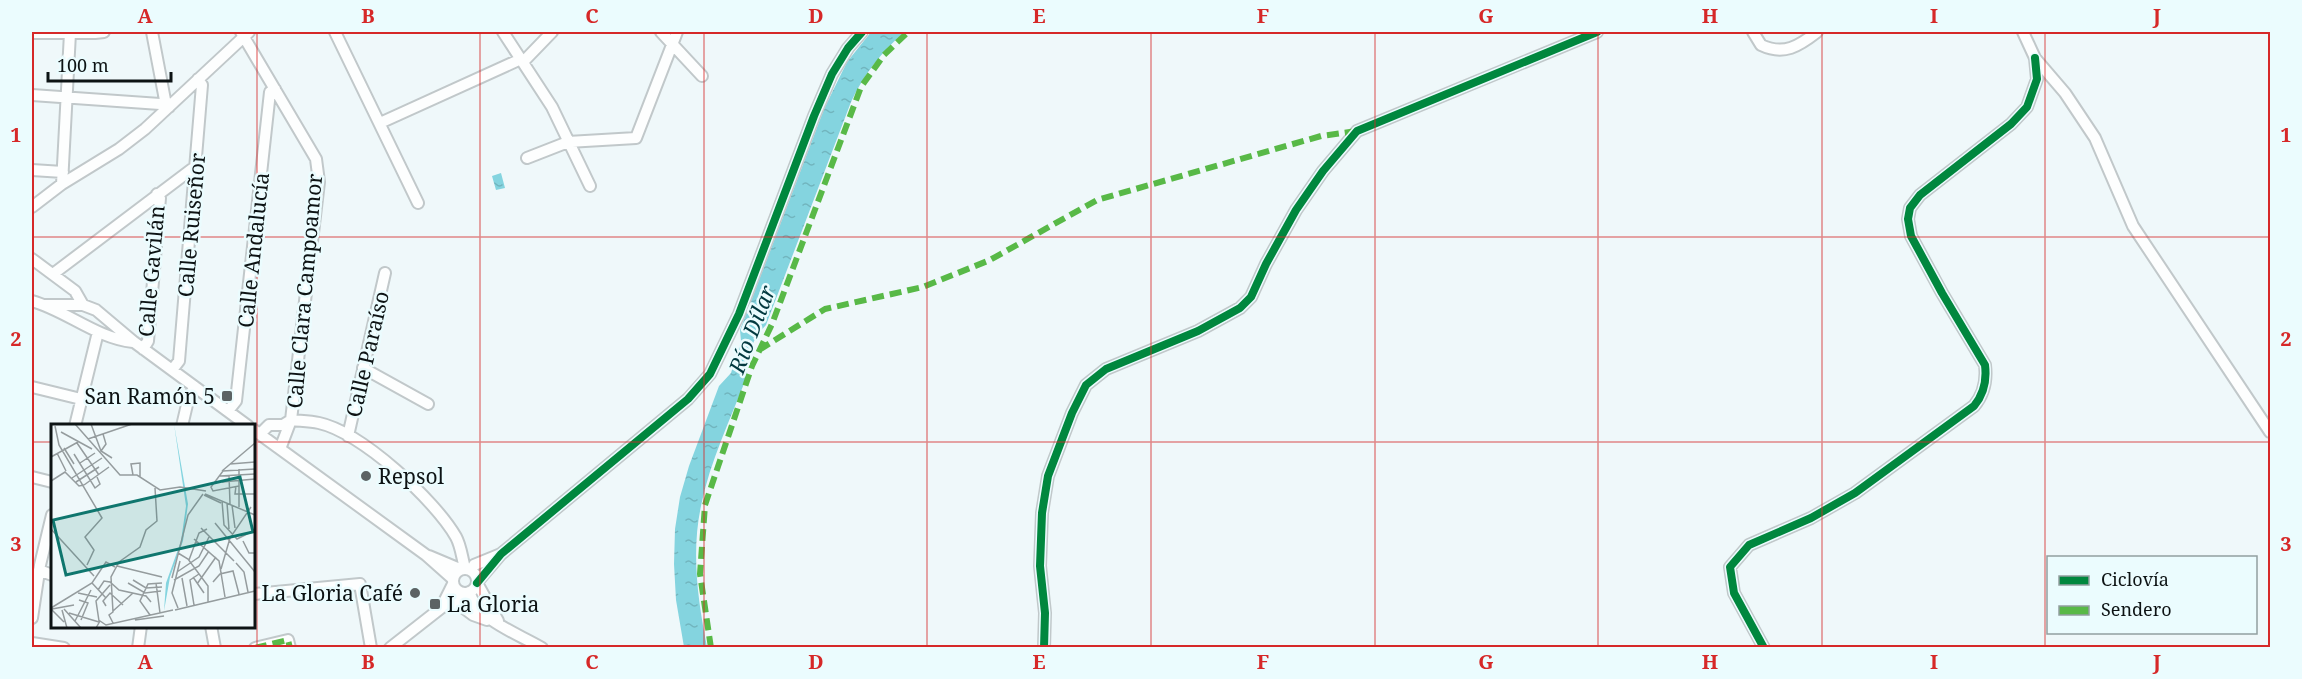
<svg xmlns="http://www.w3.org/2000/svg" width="2302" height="679" viewBox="0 0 2302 679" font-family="'Noto Serif',serif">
  <defs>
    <pattern id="water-ripples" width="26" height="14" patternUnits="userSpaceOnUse" patternTransform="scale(1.5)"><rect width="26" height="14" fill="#84d4df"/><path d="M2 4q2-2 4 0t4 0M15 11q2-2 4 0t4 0" fill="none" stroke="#71b5be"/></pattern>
  </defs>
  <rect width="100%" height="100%" fill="#eff8fa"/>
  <path fill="url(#water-ripples)" d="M871,32H904C881,53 864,74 851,102L766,325C753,338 745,357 747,376C731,418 710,461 701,506C691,553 698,601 707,647H684L676,600L674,564L675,529L680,497L689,466L719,386L731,373L741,341L740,330L824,109L847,62Z
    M501,173L505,188L496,190L492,176Z"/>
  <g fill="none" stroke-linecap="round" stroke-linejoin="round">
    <defs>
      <path id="minor" d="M152,32L165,100L169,107
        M241,32L316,159L319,182L291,420L280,449
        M335,32L418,203
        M503,32L552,107L590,186
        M661,32L702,76
        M1753,32L1761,45C1784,56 1799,46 1817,32
        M2023,32L2035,58L2065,93L2095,138L2133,226L2270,432
        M32,33H95L104,32
        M523,62L552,32
        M32,95L160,104L169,107
        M380,123L521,59
        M527,158L568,142L636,138L677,32
        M32,170L63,172
        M62,184L70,33
        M32,207L62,184L119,149L145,129L249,32
        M32,259L75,291L83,305
        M53,274L192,169H195
        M32,301C67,311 96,338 133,342
        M44,305H83L96,310L134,342L248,426
        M143,349L148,341L160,198L157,194
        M363,368L428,404
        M172,370L179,361L202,85L198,79
        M32,387L81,399
        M228,411L236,401L270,92L275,89
        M291,420C300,421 310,421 319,423C361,432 435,500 456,537C461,546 462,558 465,568
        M75,426L98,332
        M182,426L189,396L195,387
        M254,430L426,555L453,579
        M260,434L269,425H283L291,420
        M348,436L385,273
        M32,477L52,482
        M429,556L460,569
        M453 581a12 12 0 1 1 24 0a12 12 0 1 1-24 0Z
        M39,570L52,575
        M471,570L474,565L501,554
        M478,581L501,554L688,399L710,374L739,314L814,116L832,74L848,48L862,32
        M477,583L498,621
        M469,592C479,621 517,633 542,648
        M254,594L360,584L371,648
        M447,607L461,606L473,615L487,620
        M441,608L453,584
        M32,618L40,565L52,515
        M211,626L215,648
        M32,643L64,648
        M138,648L141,626
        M255,648L288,640L290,648
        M390,648L441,608L467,593
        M1044,648L1045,613L1040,566L1042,513L1048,476L1072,413L1086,385L1106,369L1198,331L1240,308L1251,297L1266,264L1296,210L1323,171L1357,131L1597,32
        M1764,648L1734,593L1730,567L1749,545L1811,518L1855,493L1974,406C1984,394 1987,381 1985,365L1942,293L1911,236L1908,219L1910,208L1920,195L2011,124L2027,107L2037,79L2035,58"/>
    </defs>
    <use href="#minor" stroke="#c1c8ca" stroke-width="14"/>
    <use href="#minor" stroke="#fdfefe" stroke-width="10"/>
    <path stroke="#58b947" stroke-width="6" stroke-dasharray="12 6" stroke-linecap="butt" d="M759,350L825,309L923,287L990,260L1097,200L1321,136L1357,131
      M255,648L288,640L290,648
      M371,648L372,646
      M711,648L700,574L705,505L752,366L772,324L861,87L884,55L908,32"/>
    <defs>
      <path id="cycleway" d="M477,583L501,554L688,399L710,374L739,314L814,116L832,74L848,48L862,32
        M1044,648L1045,613L1040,566L1042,513L1048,476L1072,413L1086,385L1106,369L1198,331L1240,308L1251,297L1266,264L1296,210L1323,171L1357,131L1597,32
        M1764,648L1734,593L1730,567L1749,545L1811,518L1855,493L1974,406C1984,394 1987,381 1985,365L1942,293L1911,236L1908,219L1910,208L1920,195L2011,124L2027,107L2037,79L2035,58"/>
    </defs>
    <use href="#cycleway" stroke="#ebfcfe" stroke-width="11"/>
    <use href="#cycleway" stroke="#00873e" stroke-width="8"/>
  </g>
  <path fill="none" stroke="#d62828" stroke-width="1.5" stroke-opacity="0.55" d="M257,32V648M480,32V648M704,32V648M927,32V648M1151,32V648M1375,32V648M1598,32V648M1822,32V648M2045,32V648M32,237H2270M32,442H52M254,442H2270"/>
  <g fill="#5c6364" stroke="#ebfcfe" stroke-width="2">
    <rect x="221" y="390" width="12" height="12" rx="3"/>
    <circle cx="366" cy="476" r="6"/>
    <circle cx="415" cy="593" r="6"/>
    <rect x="429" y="598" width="12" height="12" rx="3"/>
  </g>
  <g text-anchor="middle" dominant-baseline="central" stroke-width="5" stroke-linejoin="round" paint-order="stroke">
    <g font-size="21" fill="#0d1314" stroke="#ebfcfe">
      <text transform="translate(191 225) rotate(-85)">Calle Ruiseñor</text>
      <text transform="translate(253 250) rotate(-84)">Calle Andalucía</text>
      <text transform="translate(151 271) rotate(-85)">Calle Gavilán</text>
      <text transform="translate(304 291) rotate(-85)">Calle Clara Campoamor</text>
      <text transform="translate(367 354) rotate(-77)">Calle Paraíso</text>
    </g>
    <g font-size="21" fill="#0d1314" stroke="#ebfcfe" text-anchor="end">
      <text x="215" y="396">San Ramón 5</text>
      <text x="378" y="476" text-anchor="start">Repsol</text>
      <text x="403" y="593">La Gloria Café</text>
      <text x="447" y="604" text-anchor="start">La Gloria</text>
    </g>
    <g font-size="22" font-style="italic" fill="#02393f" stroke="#ebfcfe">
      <text transform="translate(751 329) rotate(-69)">Río Dílar</text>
    </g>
  </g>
  <g transform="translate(51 424)">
    <rect width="204" height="204" fill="#eff8fa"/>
    <path d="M123,0L137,80L132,117L119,153L113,187L115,159L130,117L135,82Z" fill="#84d4df"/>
    <path fill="none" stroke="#959c9e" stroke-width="1.5" d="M24,0L69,51H86L109,66L129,63L155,67M40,0L50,27L61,34M4,2L8,21L51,94L34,113L43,126L36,141M10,8L41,25M37,15L81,0M26,19L48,51M13,24L23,40M50,27L55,20L52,10M6,29L15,47M23,30L44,64L49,60L46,53M0,33L27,18M29,39L44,29M179,40L204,38M171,47L204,19M82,51L80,40L89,39V53M178,51L179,80M169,52L204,50M21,54L51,34M0,57L14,48L28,62L33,61M25,58L48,43M171,58L204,55M33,61L58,43M185,62L184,70H203M188,62L162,67L160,63L172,47L204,45M154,70L204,91M153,71L170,79M171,77L173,101L186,115L204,106M176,79L178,105M181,81L184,104M188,83V45M164,99L204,148M150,104L183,137M0,105L43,152M143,115L168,137L174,173M192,117L198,129H204M127,129L137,135L157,162V178M138,136L148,109L156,105M185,139L193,148L197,168M66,142L111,153M170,145L179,114L200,83M126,148L148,133L158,113M142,153L153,169M121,154L137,91L152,70M131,154L136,182M82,156L95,164L111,163M123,156L148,142L158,127M162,158L169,150L182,147L188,170M41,159L55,174M77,159L94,169L110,167M105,159L109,189M146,160L165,133M47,166L53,157L59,158L68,166L95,172L100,178M27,169L46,173M28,176L37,179L30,196M143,181L139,156L148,150M55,182L52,177L59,169L72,181M0,184L41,159L55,138L64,143M127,184L121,169L129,137M0,185L13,198M1,185L23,181M13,185L30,204M11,186L16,204M124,186L204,167M62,187L82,169M18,189L48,198M99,191L89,177L97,160L111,159M84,196L113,192M24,197L40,166M48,197L45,177L59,161M62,199L58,191L62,188L60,153L68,138L89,123L95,106L106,97L104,64M45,204L49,197L55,201L122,186"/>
    <path fill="#0f766e" fill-opacity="0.15" stroke="#0f766e" stroke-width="3" d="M189,53L202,108L15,151L2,96Z"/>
    <rect width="204" height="204" fill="none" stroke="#0d1314" stroke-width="3"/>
  </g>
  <rect width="2302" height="679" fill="none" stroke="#ebfcfe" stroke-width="66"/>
  <rect x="2047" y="556" width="210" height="78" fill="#ebfcfe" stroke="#929fa0" stroke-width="1.5"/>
  <rect x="2059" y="576" width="30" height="9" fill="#00873e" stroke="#929fa0" stroke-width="1.5"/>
  <text x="2101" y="586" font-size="18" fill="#0d1314">Ciclovía</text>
  <rect x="2059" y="606" width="30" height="9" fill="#58b947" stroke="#929fa0" stroke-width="1.5"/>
  <text x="2101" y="616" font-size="18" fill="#0d1314">Sendero</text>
  <path d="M48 72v9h123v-9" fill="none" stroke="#0d1314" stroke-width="3"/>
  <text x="57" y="72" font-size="18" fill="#0d1314" stroke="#ebfcfe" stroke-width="4.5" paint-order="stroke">100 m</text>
  <rect x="33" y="33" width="2236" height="613" fill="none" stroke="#d62828" stroke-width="2"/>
  <g font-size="20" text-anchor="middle" font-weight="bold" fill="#d62828">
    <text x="145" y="23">A</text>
    <text x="368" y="23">B</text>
    <text x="592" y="23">C</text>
    <text x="816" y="23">D</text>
    <text x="1039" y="23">E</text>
    <text x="1263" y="23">F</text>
    <text x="1486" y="23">G</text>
    <text x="1710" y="23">H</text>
    <text x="1934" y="23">I</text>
    <text x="2157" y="23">J</text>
    <text x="16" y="142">1</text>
    <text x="2286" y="142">1</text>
    <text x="16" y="346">2</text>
    <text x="2286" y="346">2</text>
    <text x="16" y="551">3</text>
    <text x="2286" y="551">3</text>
    <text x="145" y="669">A</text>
    <text x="368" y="669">B</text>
    <text x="592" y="669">C</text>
    <text x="816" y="669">D</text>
    <text x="1039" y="669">E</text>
    <text x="1263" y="669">F</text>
    <text x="1486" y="669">G</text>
    <text x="1710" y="669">H</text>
    <text x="1934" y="669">I</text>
    <text x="2157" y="669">J</text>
  </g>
</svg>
